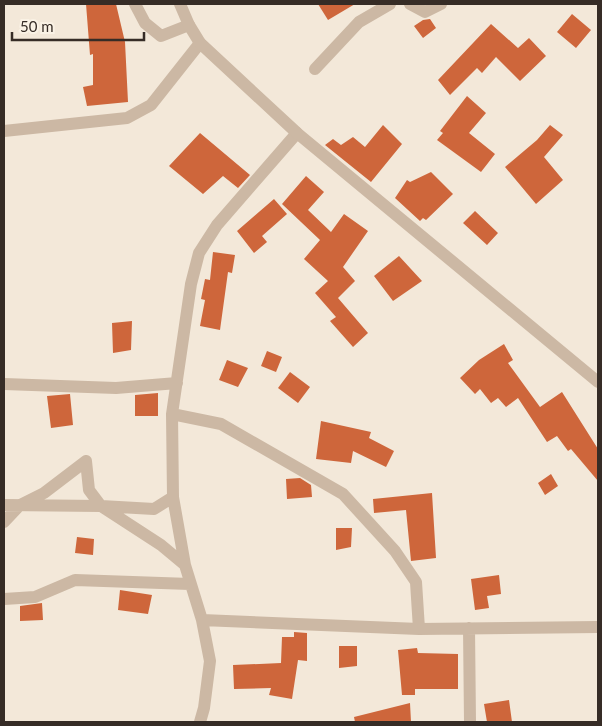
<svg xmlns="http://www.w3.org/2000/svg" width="602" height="726" viewBox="0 0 602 726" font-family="Lato,sans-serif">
  <rect width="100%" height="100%" fill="#f3e8d9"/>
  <path fill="#ce663b" d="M86,4H116L125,42L128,102L87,106L83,87L93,85V54L90,55Z
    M318,4H355L328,20Z
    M572,14L591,30L576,48L557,32Z
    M430,19L436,28L423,38L414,26L423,20Z
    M491,24L518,48L529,38L546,56L520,81L496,57L482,73L477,68L450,95L438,80Z
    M467,96L486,113L469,133L495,154L481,172L437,140L443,133L440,131Z
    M383,125L402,144L371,182L325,145L333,139L341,145L353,137L365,147Z
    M550,125L563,135L544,157L563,180L536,204L505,167L537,140Z
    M200,133L250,175L238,188L223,176L203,194L169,166Z
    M431,172L453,194L426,220L423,218L420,221L395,198L407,180L410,182Z
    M306,176L324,192L308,210L331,232L344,214L368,231L343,267L355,281L338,298L368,333L353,347L330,321L336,317L315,293L328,281L304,259L320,240L282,204Z
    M274,199L287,214L262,236L267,242L254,253L237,231Z
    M475,211L498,233L487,245L463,223Z
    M213,252L235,255L232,273L228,272L220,330L200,326L205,300L201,299L205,279L210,280Z
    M399,256L422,281L393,301L374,276Z
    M132,321L131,350L113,353L112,323Z
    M504,344L513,360L508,363L540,407L562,392L598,449V481L571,449L568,451L557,436L547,442L518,398L506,407L498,398L491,403L480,389L475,394L460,378L479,360Z
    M267,351L282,357L276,372L261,366Z
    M227,360L248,368L238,387L219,380Z
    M290,372L310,387L298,403L278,388Z
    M158,393V416H135V395Z
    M70,394L73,425L51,428L47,396Z
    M321,421L371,432L369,438L394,451L386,467L353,451L351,463L316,459Z
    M551,474L558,486L545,495L538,483Z
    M300,478L311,485L312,497L287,499L286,479Z
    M432,493L436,558L411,561L406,510L374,513L373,499Z
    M336,528H352L351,547L336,550Z
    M77,537L94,539L93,555L75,553Z
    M499,575L501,594L487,596L489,608L475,610L471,579Z
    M120,590L152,595L148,614L118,610Z
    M42,603L43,620L20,621V606Z
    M294,632L307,633V661L298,660L292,699L269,695L271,688L234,689L233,665L281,663L282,637H294Z
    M339,646H357V666L339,668Z
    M417,648L418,653L458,654V689H415V695H402L398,650Z
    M509,700L512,722H487L484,704Z
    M410,703L411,722H355L354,717Z"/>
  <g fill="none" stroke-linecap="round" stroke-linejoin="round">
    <path stroke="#ccb8a4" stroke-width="12" d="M135,4L145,23L161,36L189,25
      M410,4L425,12L441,4
      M315,69L359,22L390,4
      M4,131L127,118L151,105L200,43
      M4,384L116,388L177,383
      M172,414L221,424L343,494L395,551L416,582L419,629
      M86,461L89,490L101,506L161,545L185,565
      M4,505L101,506L154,509L173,497
      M4,522L20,505L44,493L86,461
      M4,599L35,597L75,580L190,584
      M202,620L419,629L598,627
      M469,628L470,722
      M200,722L204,708L210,661L202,620L185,565L173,497L172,414L191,284L199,253L217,225L297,133"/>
    <path stroke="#ccb8a4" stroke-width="12" d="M180,4L189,25L200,43L297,133L598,382"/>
  </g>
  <rect width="602" height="726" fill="none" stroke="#362c26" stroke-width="10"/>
  <path d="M12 32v8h132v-8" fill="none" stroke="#362c26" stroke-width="2.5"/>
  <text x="20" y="32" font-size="15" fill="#362c26" stroke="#faf2e5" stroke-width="4" paint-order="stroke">50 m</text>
</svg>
